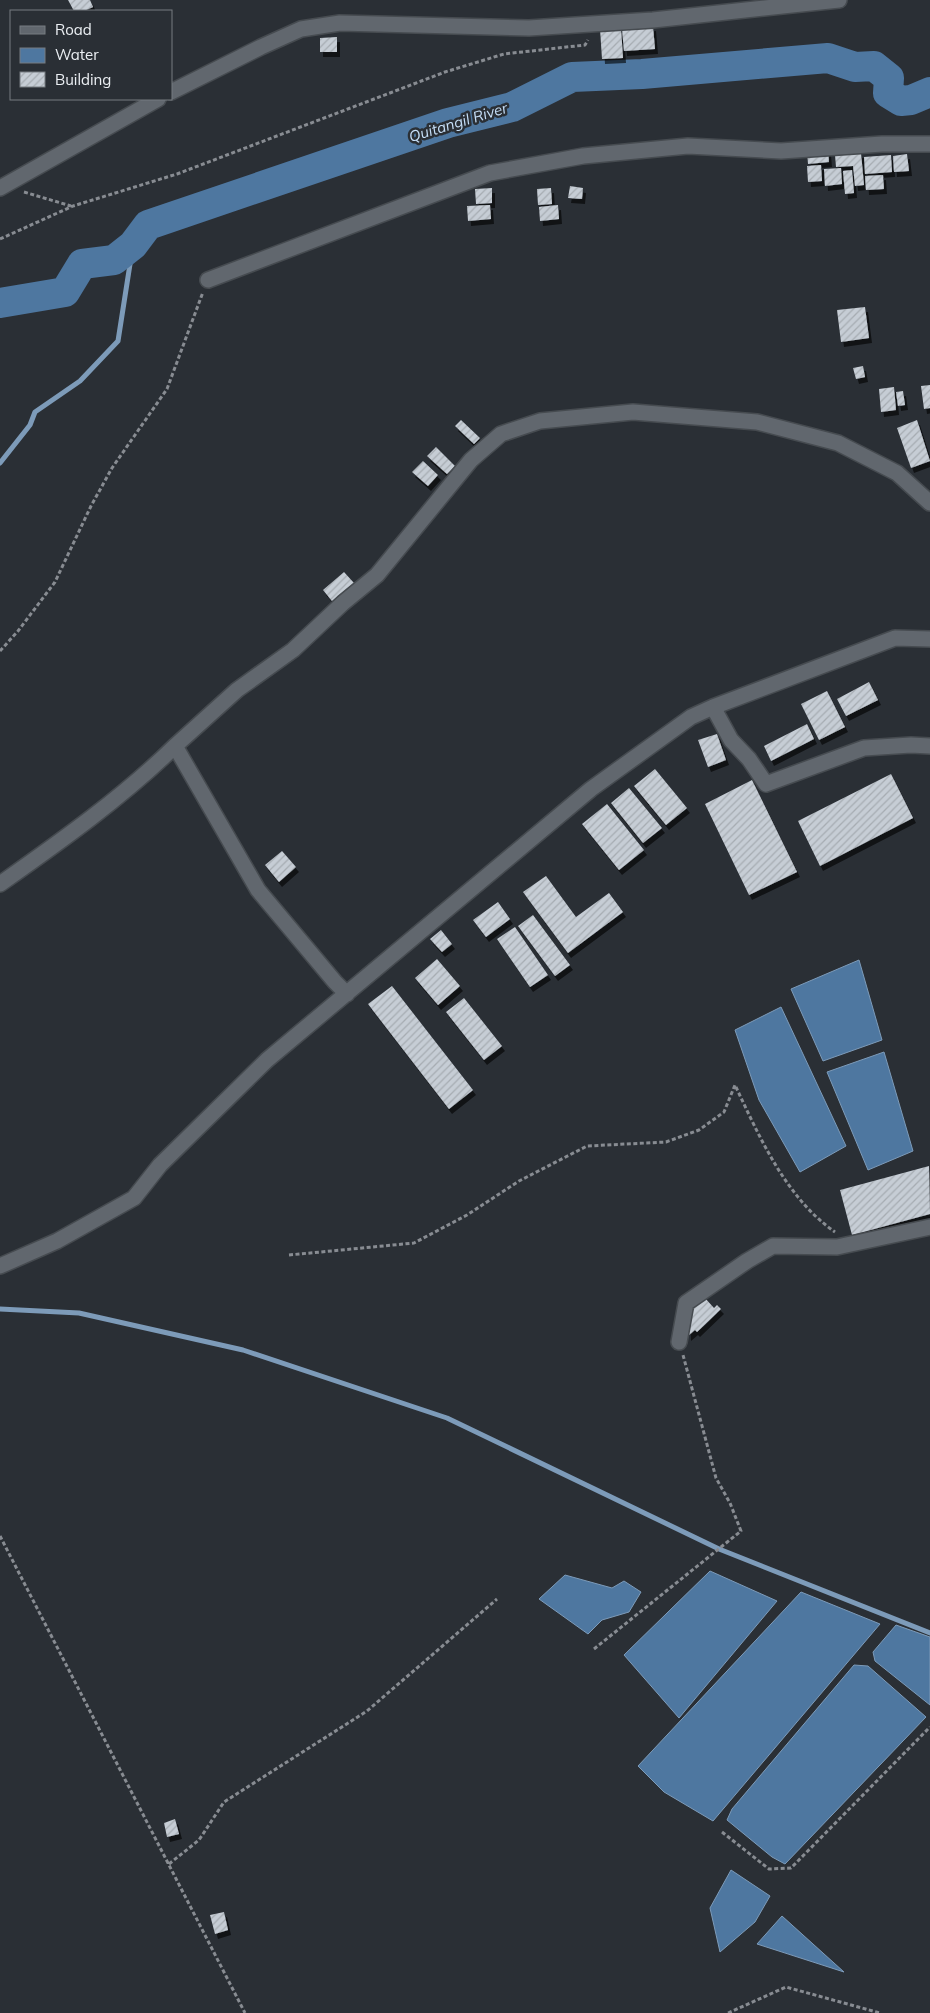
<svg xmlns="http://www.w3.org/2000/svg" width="930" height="2013" viewBox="0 0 930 2013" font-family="Mulish,sans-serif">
  <defs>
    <pattern id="building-hatch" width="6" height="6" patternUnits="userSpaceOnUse" patternTransform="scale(1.25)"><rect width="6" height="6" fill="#c6cdd5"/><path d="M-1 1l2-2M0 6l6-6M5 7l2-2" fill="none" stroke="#a6acb2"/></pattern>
    <filter id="shadow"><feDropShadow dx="3" dy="5" stdDeviation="0" flood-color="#0009"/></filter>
  </defs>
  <rect width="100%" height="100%" fill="#2a2f35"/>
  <path fill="#4e77a0" stroke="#7d9bb9" d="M859,960L882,1040L823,1061L791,989Z
    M781,1007L846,1146L800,1172L759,1100L735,1030Z
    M884,1052L913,1151L868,1170L827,1072Z
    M710,1571L777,1601L679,1718L624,1655Z
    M565,1575L612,1588L624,1581L641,1592L629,1612L602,1620L588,1634L539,1599Z
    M801,1592L880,1624L713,1821L664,1792L638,1766Z
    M896,1625L930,1637V1705L875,1661L873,1652Z
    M854,1665L868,1666L926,1717L785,1864L772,1857L727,1820L732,1809Z
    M731,1870L770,1896L755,1922L720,1952L710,1908Z
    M782,1916L844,1972L757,1944Z"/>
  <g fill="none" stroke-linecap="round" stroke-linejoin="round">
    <path stroke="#7d9bb9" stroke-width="5" d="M0,463L30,425L35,412L80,381L118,341L133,245
      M0,1309L79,1313L243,1350L447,1418L719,1549L930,1633"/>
    <path stroke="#4e77a0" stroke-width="30" d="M0,303L65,292L82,264L114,260L133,245L148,225L448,123L512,107L572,77L642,74L828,58L855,67L874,66L889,78L888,93L901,101L911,100L930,92"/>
  </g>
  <path fill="url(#building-hatch)" filter="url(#shadow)" d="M68,0H90L93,7L84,11H74Z
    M653,26L655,49L624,51L622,29Z
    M621,28L623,58L602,59L600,29Z
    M337,37V52H320V38Z
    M828,150L829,162L808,164L807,152Z
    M861,153L864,185L855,186L853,166L836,167L835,155Z
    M907,154L909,171L894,172L893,156Z
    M891,155L892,172L865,174L864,157Z
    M821,165L822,181L808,182L807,166Z
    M841,168L842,184L825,186L824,169Z
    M852,170L854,193L845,194L843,171Z
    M883,175L884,189L866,190L865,176Z
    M570,186L583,188L582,199L568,198Z
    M492,188V203L476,204L475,189Z
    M551,188L552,204L538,205L537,189Z
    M490,205L491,219L468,221L467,206Z
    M558,205L559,219L540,221L539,207Z
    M865,307L869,338L841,342L837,310Z
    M863,366L865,377L856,379L853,368Z
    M930,385V408L924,409L921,386Z
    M894,387L896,410L881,412L879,389Z
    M903,391L905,405L898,406L896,392Z
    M461,420L480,438L474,444L455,426Z
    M917,420L930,461L911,468L897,428Z
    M436,447L455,466L447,474L427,456Z
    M423,461L438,475L428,486L412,472Z
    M344,572L354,583L332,601L323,590Z
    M869,682L878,700L846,716L837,699Z
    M827,691L845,727L819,740L801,704Z
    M807,724L814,739L771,761L764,746Z
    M717,734L726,760L708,767L698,740Z
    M655,769L687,808L666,825L634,786Z
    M891,774L913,818L820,866L798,821Z
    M752,780L797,872L749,895L705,804Z
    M629,788L662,828L643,843L611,803Z
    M607,804L644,850L619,870L582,824Z
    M282,851L296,867L279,882L265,865Z
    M546,876L576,917L609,893L623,912L568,953L523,892Z
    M498,902L510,919L486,937L473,920Z
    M533,915L570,965L555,976L518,926Z
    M515,927L548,975L530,987L497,939Z
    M441,930L452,944L442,952L430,939Z
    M437,959L460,986L438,1005L415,978Z
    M392,986L473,1090L449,1109L368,1004Z
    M464,998L502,1046L484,1060L446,1012Z
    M929,1166L930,1214L852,1235L840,1190Z
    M705,1298L714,1308L717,1305L721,1309L697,1332L695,1330L688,1336L687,1314Z
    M175,1819L179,1834L167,1837L164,1823Z
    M224,1912L228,1930L215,1934L210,1915Z"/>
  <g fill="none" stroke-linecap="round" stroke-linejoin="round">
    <defs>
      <path id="minor" d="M171,92L261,47L301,29L340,23L529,28L653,20L839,0
        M0,188L158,99
        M208,280L490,173L583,156L688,146L781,151L882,144H930
        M713,707L731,740L749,759L766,784L864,748L911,745L930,746
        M0,884C61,841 123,797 175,746
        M347,994L335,982L258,890L175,746L237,690L293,650L343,603L377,575L471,460L501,434L540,421L633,412L757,422L838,443L897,473L930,503
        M0,1266L57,1241L134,1198L160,1165L267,1060L591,789L691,717L713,707L895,638L930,639
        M679,1342L686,1303L747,1261L773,1246L837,1247L930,1227"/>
    </defs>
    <use href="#minor" stroke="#464b50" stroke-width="18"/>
    <path stroke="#888c92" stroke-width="3" stroke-dasharray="4 2.5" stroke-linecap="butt" d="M24,192L71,206
      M0,239L73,206L177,174L445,72L504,54L585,45L588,40
      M0,651L18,631L55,582L91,506L112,468L167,389L203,292
      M289,1255L414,1243L467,1215L519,1181L587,1146L666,1142L699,1130L724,1112L735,1085C760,1138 786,1198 835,1232
      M0,1536L245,2013
      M594,1649L741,1531L730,1503L716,1478L683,1355
      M722,1832L769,1869L791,1868L930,1727
      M169,1864L199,1840L224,1802L367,1711L497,1599
      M728,2013L786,1987L880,2013"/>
    <use href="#minor" stroke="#61676e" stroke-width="15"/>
  </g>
  <g text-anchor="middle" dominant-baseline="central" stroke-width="5" stroke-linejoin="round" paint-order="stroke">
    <g font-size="15" font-style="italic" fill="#c6dff8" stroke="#2a2f35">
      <text transform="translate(458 122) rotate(-17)">Quitangil River</text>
    </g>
  </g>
  <rect x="10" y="10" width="162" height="90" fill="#2a2f35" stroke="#777c81"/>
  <rect x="20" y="26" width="25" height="8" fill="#61676e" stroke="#777c81"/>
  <text x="55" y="35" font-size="15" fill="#ebeff3">Road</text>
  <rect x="20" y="48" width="25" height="15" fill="#4e77a0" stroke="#777c81"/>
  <text x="55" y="60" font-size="15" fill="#ebeff3">Water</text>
  <rect x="20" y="72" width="25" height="15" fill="url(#building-hatch)" stroke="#777c81"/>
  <text x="55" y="85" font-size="15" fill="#ebeff3">Building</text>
</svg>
